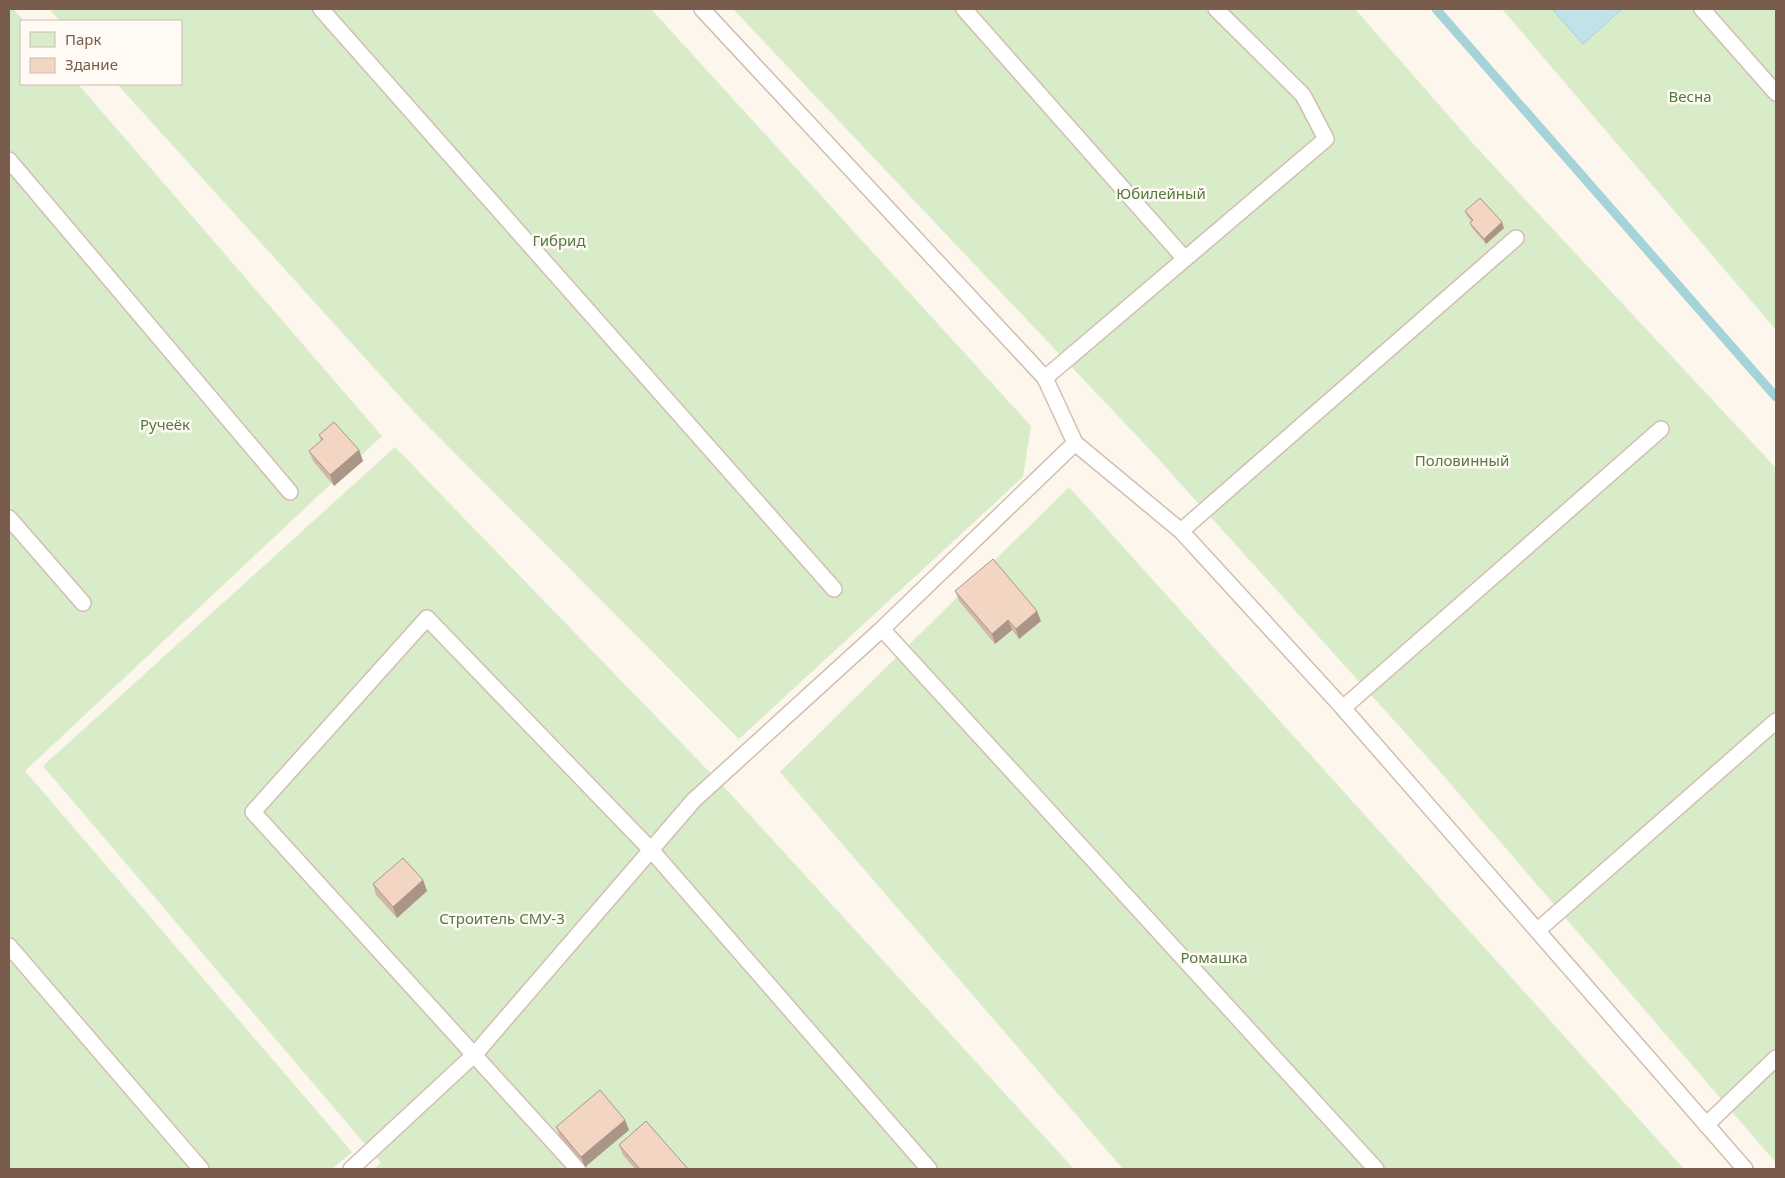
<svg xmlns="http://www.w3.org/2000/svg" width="1785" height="1178" viewBox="0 0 1785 1178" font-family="'Noto Sans',sans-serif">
  <rect width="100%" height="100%" fill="#fdf6ec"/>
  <path fill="#d8ecc9" d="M9,9H14L24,21H21V84H78L382,436L25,771L352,1152L332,1169H9Z
    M49,9H651L1031,426L1023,477L739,739L414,412L117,84H181V21H60Z
    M733,9H1355L1477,148L1776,468V1163L1436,767L1153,453Z
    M1502,9H1776V330Z
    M395,447L726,789L1074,1169H374L381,1163L43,766Z
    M1069,487L1666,1149L1684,1169H1123L780,772Z"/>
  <path fill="#bfe3e8" stroke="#a5d3da" d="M1552,9H1622L1583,44Z"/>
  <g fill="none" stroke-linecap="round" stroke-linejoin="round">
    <path stroke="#a5d3da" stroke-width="9" d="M1436,9L1776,397"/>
    <defs>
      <path id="service" d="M321,9L834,589
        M702,9L1045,378L1075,443L1181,531L1343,708L1745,1169
        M964,9L1185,259
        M1702,9L1776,93
        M9,160L290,492
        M1045,378L1326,139L1303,95L1216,9
        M9,518L83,603
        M1181,531L1516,238
        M882,629L1376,1169
        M1343,708L1661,429
        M1538,930L1776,721
        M9,946L201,1169
        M1706,1125L1776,1058
        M351,1169L475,1054L694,800L882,629L1075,443
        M578,1169L253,812L427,618L652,851L929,1169"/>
    </defs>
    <use href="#service" stroke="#d1beb0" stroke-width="18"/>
    <use href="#service" stroke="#fff" stroke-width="15"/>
  </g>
  <path fill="#d1b7a8" d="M1465,211L1504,228L1486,244L1472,228L1470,223L1472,222L1467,216Z
    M319,435L359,450L363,461L334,486L313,461L309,451L321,441Z
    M955,591L1041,621L1019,639L1012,630L995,644L959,601Z
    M423,880L427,891L397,918L376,895L373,884Z
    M625,1120L629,1130L585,1167L560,1137L556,1127Z
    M619,1145L688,1169H635L623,1155Z"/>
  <path fill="#aa9588" d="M1502,222L1504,228L1486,244L1484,239Z
    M359,450L363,461L334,486L330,475Z
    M1037,611L1041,621L1019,639L1016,629Z
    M1008,620L1012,630L995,644L992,634Z
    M423,880L427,891L397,918L393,907Z
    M625,1120L629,1130L585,1167L581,1157Z"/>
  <path fill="#f3d5c3" stroke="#aa9588" d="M1480,198L1502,222L1484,239L1470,223L1473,220L1465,211Z
    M334,422L359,450L330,475L309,451L323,439L319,435Z
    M993,559L1037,611L1016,629L1008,620L992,634L955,591Z
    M403,858L423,880L393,907L373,884Z
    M600,1090L625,1120L581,1157L556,1127Z
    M646,1121L688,1169H640L619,1145Z"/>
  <g text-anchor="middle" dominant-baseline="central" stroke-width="5" stroke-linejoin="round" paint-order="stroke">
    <g font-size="15" fill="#537a41" stroke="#fffaf3">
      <text x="1690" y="96">Весна</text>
      <text x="1161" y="193">Юбилейный</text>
      <text x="559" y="240">Гибрид</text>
      <text x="165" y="424">Ручеёк</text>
      <text x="1462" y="460">Половинный</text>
      <text x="502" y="918">Строитель СМУ-3</text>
      <text x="1214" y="957">Ромашка</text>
    </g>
  </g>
  <rect width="1785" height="1178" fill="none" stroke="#7a5c4d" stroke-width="20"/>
  <rect x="20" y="20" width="162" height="65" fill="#fffaf3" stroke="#cabbb1"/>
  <rect x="30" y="32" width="25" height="15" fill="#d8ecc9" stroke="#cabbb1"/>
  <text x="65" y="45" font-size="15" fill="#7a5c4d">Парк</text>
  <rect x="30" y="58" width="25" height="15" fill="#f3d5c3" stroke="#cabbb1"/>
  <text x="65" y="70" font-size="15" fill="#7a5c4d">Здание</text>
</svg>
